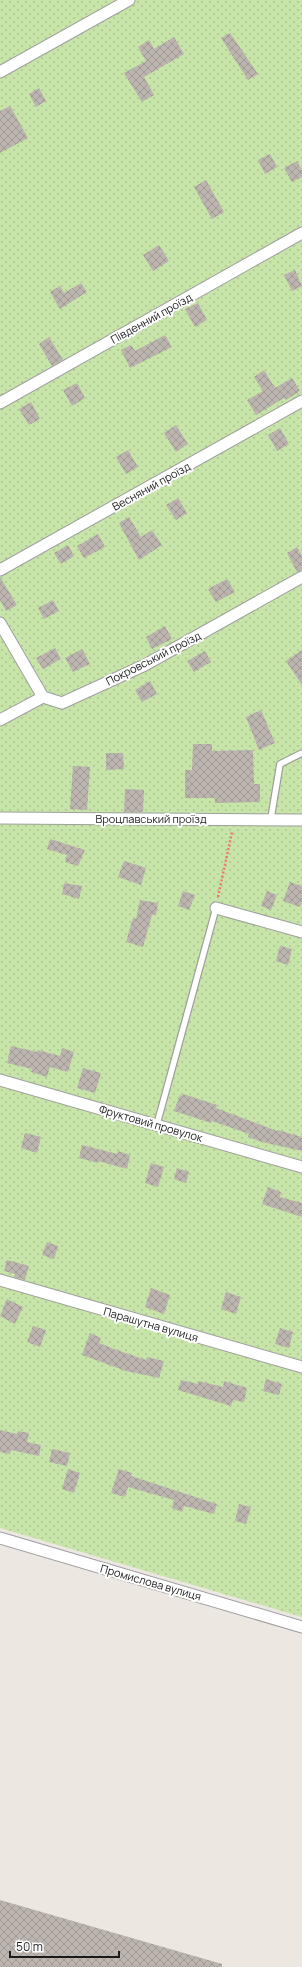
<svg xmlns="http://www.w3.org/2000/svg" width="302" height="1967" viewBox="0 0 302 1967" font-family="Manrope,sans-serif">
  <defs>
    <pattern id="grass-dots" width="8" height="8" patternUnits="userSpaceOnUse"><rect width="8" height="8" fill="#c8e5a9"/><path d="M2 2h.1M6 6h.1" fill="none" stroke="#abc491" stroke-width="1.8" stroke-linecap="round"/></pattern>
    <pattern id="building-cross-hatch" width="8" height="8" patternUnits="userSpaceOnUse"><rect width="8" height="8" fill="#bcb4ae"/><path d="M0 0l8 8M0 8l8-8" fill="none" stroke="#a19a95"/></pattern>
  </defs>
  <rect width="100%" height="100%" fill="#ece8e1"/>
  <path fill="url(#grass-dots)" d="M0,0H302V1617L0,1528Z"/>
  <path fill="url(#building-cross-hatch)" d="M230,33L258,74L248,80L221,38Z
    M174,37L184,54L144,77L154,95L142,102L124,73L146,61L138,47L149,40L154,49Z
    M39,88L46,101L36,107L29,94Z
    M10,106L28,138L0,153V111Z
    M270,154L277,167L265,174L258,160Z
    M297,161L302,170V177L292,182L284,168Z
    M206,180L224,212L212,219L194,187Z
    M159,245L169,261L153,271L143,255Z
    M295,270L302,286L292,291L284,275Z
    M81,283L87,292L60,309L50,292L60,286L64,293Z
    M198,303L207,320L195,327L185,309Z
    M165,335L172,347L130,368L121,350L131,345L135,351Z
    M49,337L63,360L52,366L39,344Z
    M264,370L275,388L292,378L300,391L286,400L284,398L256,415L247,400L263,391L254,377Z
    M77,383L85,398L72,406L63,390Z
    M31,402L40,419L29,425L19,409Z
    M176,425L188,444L176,452L164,433Z
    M280,428L289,444L277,451L268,435Z
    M128,450L138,467L126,474L116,457Z
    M178,498L187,513L176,520L166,505Z
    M129,517L141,537L152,530L162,545L139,560L119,523Z
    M98,534L105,547L84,558L77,546Z
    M68,545L74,556L61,564L54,553Z
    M297,547L302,556V570L297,572L287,553Z
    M0,577L17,605L6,611L0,600Z
    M227,579L235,592L216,602L208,589Z
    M53,600L59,611L44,619L38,608Z
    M165,626L172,639L152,649L146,637Z
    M55,648L61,659L43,669L36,658Z
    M82,649L90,664L73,672L65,658Z
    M302,650V685L286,661Z
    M205,651L211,662L194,672L187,661Z
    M150,681L157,694L142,702L135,690Z
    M261,710L275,743L259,750L246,717Z
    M193,744H212V751L253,750L254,784H260V802L215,803V798H185V770H192Z
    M106,753H123L124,769L106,770Z
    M73,766L90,767L87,810L70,809Z
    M125,789L144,790L143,812H124Z
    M50,839L85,850L78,866L65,862L67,855L47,849Z
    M124,861L146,868L141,885L118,877Z
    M290,882L302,886V901L300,907L283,901Z
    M64,883L82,886L79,899L62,894Z
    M183,891L195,895L189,910L178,906Z
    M267,891L277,895L271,910L261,906Z
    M140,900L158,903L156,915H152L143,947L126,942L133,918L136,919Z
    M280,946L292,949L288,965L276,961Z
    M11,1046L37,1052L38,1050L60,1056L62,1048L74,1052L68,1072L50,1067L47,1077L31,1072L32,1069L7,1063Z
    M83,1068L101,1073L95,1093L77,1088Z
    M183,1094L217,1105L216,1108L277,1131L278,1130L302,1137V1151L262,1142L248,1137L249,1134L212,1121L211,1123L174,1111L180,1095L182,1096Z
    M25,1133L41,1137L37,1153L21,1148Z
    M82,1145L117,1154L118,1151L130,1155L127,1169L98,1161V1163L79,1158Z
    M151,1163L164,1167L158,1187L145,1183Z
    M177,1168L189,1172L186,1183L174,1179Z
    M268,1187L281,1192L280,1197L302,1203V1217L262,1204Z
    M47,1242L58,1246L54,1259L42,1255Z
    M7,1260L29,1266L25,1280L14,1277L15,1274L4,1271Z
    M151,1288L170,1295L164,1314L145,1307Z
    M226,1292L241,1297L236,1314L221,1309Z
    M7,1299L23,1307L15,1324L0,1316Z
    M33,1326L46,1330L40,1347L27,1342Z
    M280,1328L293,1332L289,1348L275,1344Z
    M90,1333L101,1338L99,1343L114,1349L146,1360L147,1357L164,1361L159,1378L126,1371L82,1355Z
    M266,1379L282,1384L279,1395L263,1391Z
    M181,1380L198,1384L199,1381L223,1387L224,1381L247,1388L244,1402L233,1400L231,1406L178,1390Z
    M0,1430L17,1434L18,1431L29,1433L27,1442L41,1445L39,1456L11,1450L10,1454L0,1452Z
    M52,1449L70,1453L67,1466L49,1462Z
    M68,1469L80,1473L74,1493L62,1489Z
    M119,1469L132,1473L131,1476L217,1504L214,1514L184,1506L182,1512L172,1508L174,1500L128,1487L125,1497L111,1493Z
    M239,1504L251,1507L246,1524L235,1521Z
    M0,1900L222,1964V1967H0Z"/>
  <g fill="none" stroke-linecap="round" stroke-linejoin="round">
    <defs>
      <path id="service" d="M271,818L280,764L302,753
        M157,1124L216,908"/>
      <path id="minor" d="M0,72L129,0
        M0,403L302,233
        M0,570L302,401
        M0,623L43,697
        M0,720L43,697L62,703L145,665L302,577
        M0,818L302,820
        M216,908L302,932
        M0,1080L302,1167
        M0,1280L302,1367
        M0,1538L302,1627"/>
    </defs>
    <use href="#service" stroke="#9f9f9f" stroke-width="8"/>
    <use href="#minor" stroke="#9f9f9f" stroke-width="13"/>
    <path stroke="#f1766d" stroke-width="2.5" stroke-dasharray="2 2" stroke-linecap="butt" d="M218,897L232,832"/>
    <use href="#service" stroke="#fff" stroke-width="5.5"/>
    <use href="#minor" stroke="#fff" stroke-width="11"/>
  </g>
  <g text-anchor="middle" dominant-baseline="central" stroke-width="4" stroke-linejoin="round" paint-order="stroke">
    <g font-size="11" fill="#1b1b1b" stroke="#fff">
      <text transform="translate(151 318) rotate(-29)">Південний проїзд</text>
      <text transform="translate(151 486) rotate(-29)">Весняний проїзд</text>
      <text transform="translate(153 658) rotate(-27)">Покровський проїзд</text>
      <text x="151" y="818">Вроцлавський проїзд</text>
      <text transform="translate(151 1123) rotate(16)">Фруктовий провулок</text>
      <text transform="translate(151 1324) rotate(16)">Парашутна вулиця</text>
      <text transform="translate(151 1582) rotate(16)">Промислова вулиця</text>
    </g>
  </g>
  <path d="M10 1951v6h109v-6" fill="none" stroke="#1b1b1b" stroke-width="2"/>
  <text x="16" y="1951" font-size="12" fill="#1b1b1b" stroke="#ffffff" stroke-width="3" paint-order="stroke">50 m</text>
</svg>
